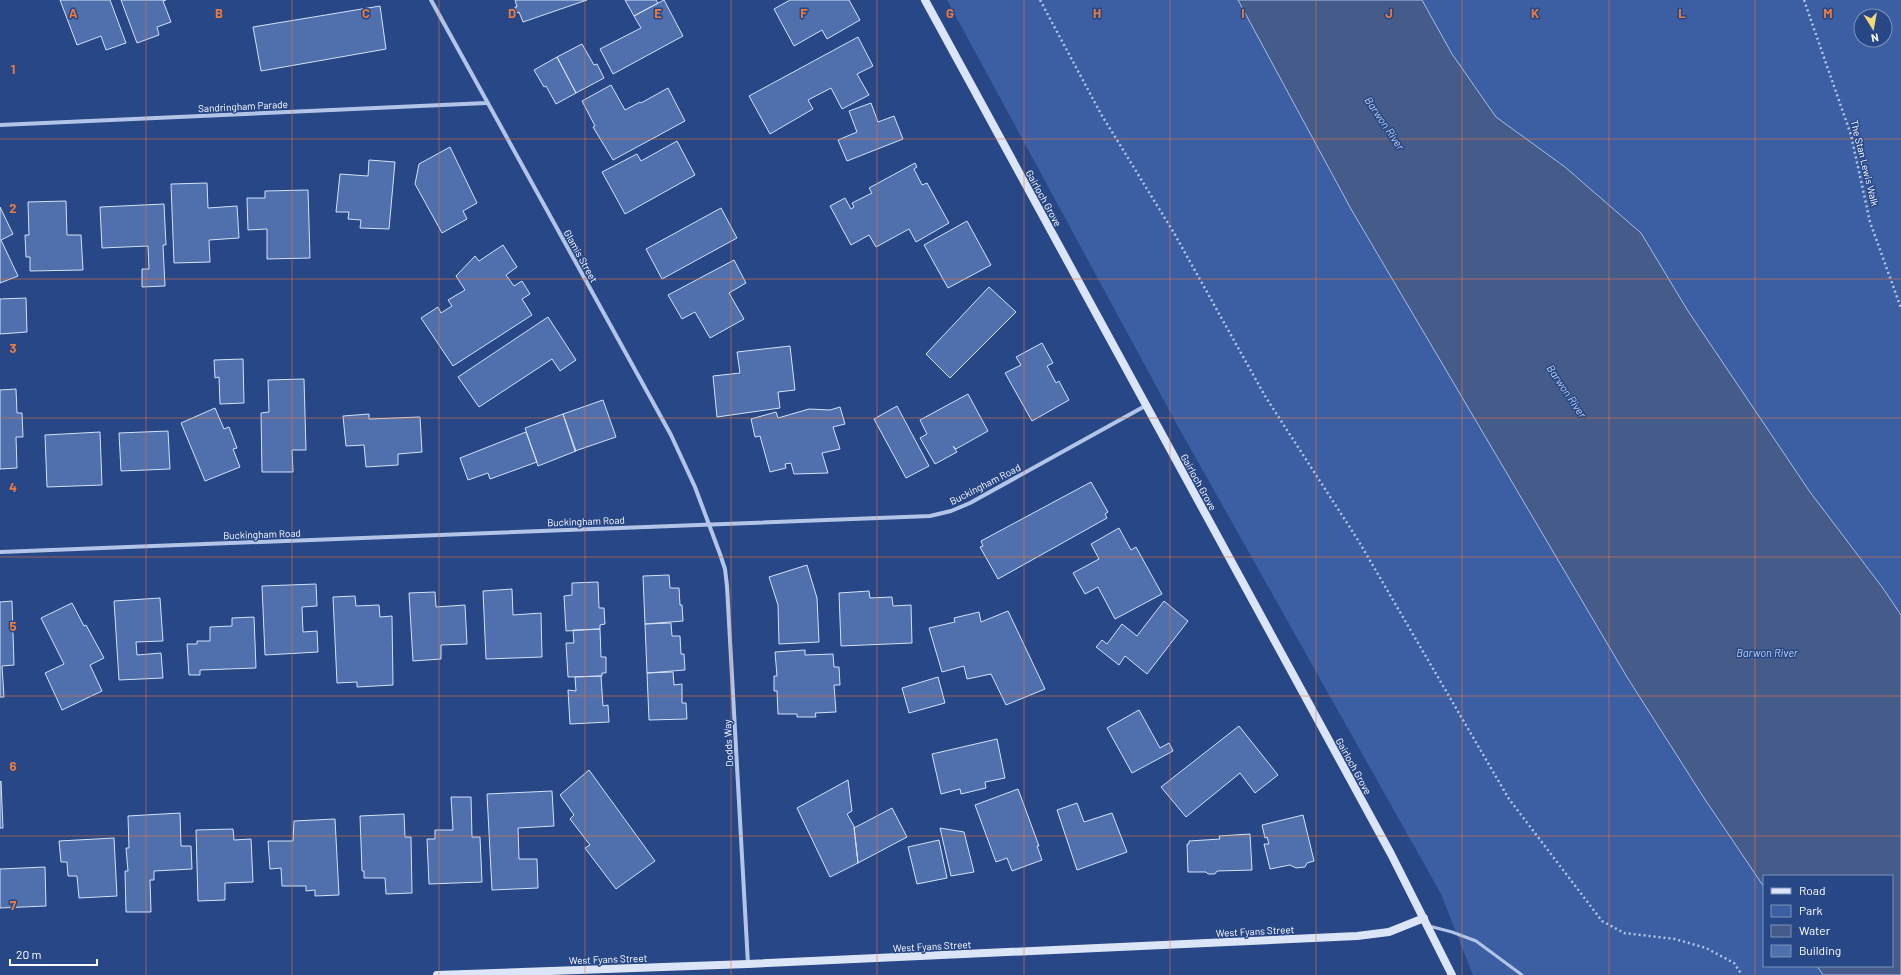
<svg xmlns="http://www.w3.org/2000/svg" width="1901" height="975" viewBox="0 0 1901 975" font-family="Barlow,sans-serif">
  <rect width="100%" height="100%" fill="#274786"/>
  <path fill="#3b5fa2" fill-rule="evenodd" d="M947,0H1238L1351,209L1627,677L1704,798L1764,887V966H1817L1823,975H1473L1441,894L1175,421Z
    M1422,0H1901V615L1882,587L1810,492L1688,311L1641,233L1565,167L1496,117L1452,54ZM1861,16H1885V40H1861Z"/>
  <path fill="#455c8a" stroke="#a6bee8" d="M1238,0H1422L1452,54L1496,117L1565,167L1641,233L1688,311L1810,492L1882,587L1901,615V975H1823L1817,966H1892V876H1764V887L1704,798L1627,677L1351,209Z"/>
  <path fill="#4f70ad" stroke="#d5e1f6" d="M60,0H110L126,43L106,50L101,36L77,45Z
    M121,0H166L163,1L171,22L157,27L159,35L137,43Z
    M515,0H587L523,22L519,12L517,13L515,7H517Z
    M625,0H656L658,3L634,16Z
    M664,0L683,36L613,74L600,49L641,28L634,16Z
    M790,0H849L860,20L827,39L822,30L794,46L774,9Z
    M380,6L386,49L261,71L253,27Z
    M858,37L873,66L857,74L869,95L842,109L831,88L808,100L813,109L770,134L749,96Z
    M582,44L594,65L597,64L604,78L576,93L557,57Z
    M557,57L576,93L556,104L546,86L544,87L534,70Z
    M611,85L625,110L640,102L641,103L668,88L685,121L613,160L593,127L595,126L582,101Z
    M871,103L878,122L894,116L903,139L847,161L838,140L857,132L849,111Z
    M677,141L695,175L625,214L602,172L637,154L641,161Z
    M450,147L477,203L463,211L467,219L442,233L415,184L419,164Z
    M369,160L395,162L389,229L360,228L361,220L348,219L349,212H336L340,174L368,176Z
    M915,163L917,167L914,169L922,185L927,183L949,223L916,242L909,229L876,247L869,235L851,245L830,206L845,198L851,209L854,207L852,203L872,193L869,188Z
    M207,183L208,208L237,206L239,238L209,240L210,262L174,263L171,184Z
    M308,190L310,258L267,259V229L248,230L247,198H265V191Z
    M66,201L67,235H81L83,270L30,271V257H26L25,235H29L28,202Z
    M164,204L166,245H163L165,286L142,287V269H149L148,246L102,248L100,207Z
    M0,207L13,234L1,240L18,276L0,283Z
    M721,208L737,238L662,279L646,249Z
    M967,221L991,265L948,288L924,245Z
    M503,245L517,267L506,275L514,286L522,281L530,294L522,299L532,315L453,366L421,318L438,307L441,313L452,306L448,300L465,290L456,276L475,256L479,261Z
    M734,260L746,283L729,293L744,319L710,338L695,312L682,319L668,295Z
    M989,287L1016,312L950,378L926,354Z
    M26,298L27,332L0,334V299Z
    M548,317L576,360L560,371L552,359L479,407L458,377Z
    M1042,343L1053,363L1047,366L1056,383L1059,381L1069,400L1032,421L1005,373L1021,365L1016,357Z
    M790,346L795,390L778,392L780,408L717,417L713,376L740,373L737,352Z
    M243,359L244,403L220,404L219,377L215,378L214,360Z
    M304,379L306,450H292L293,472H262L261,413L269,412L268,380Z
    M16,389L17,413H22L23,437H16L17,468L0,469V390Z
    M968,394L988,431L956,449L953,446L957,452L935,464L920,438L927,434L920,420Z
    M603,400L616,437L575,451L563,414Z
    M897,406L929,466L906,478L874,419Z
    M840,407L845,424L833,427L840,449L822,453L828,473L794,474L791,463L785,464L786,468L770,472L760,436L755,437L751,419L776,412L778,418L809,409L830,410Z
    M215,408L224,429L229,427L237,448L233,449L240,467L205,481L181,423Z
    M369,414V419L420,417L422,452L398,454V465L366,467L364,445L346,446L343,416Z
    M563,414L576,451L538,466L525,428Z
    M168,431L170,469L121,471L119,433Z
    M100,432L102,485L47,487L45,435Z
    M526,432L537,462L490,479L488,473L468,480L460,458Z
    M1091,482L1108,512L1105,514L1107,518L998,579L980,547L983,546L981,541Z
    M1119,528L1131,550L1136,547L1162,594L1115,619L1098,587L1085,594L1073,573L1099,559L1091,544Z
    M807,565L817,598L819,642L779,644L778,605L769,577Z
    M669,575L670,588H679L680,605H682L683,621L645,624L643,576Z
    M598,582L599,608H604L605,624L600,625V629L566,631L564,596L572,595V583Z
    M316,584L317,606L302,607L303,632L317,631L318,652L265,655L262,586Z
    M512,589L513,615L541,613L542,657L486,659L483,591Z
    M869,591L870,598L892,597L893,606L911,605L912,643L841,646L839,593Z
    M435,592L436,607L465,605L467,644L441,645V659L413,661L409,593Z
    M355,596L356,606L379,605L380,617L392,616L393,685L357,687V682L337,683L333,597Z
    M160,598L163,641L136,642L137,655L161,653L163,678L119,680L114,601Z
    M12,601L14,665L2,666L4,697H0V602Z
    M1164,601L1188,621L1147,674L1125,656L1119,665L1096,647L1102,640L1107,644L1122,624L1137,636Z
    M72,603L84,626L86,625L104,658L90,665L102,691L62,710L45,673L64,664L41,618Z
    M1008,611L1045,689L1006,705L991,674L967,679L964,666L942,672L929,628L955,622L954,618L979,612L981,622Z
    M254,617L256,668L200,670V675H189L187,644H197V641H210V627L232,626V618Z
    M671,623L672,636H680L681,654H684L685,670L647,673L645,624Z
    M600,629L601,657H606V673H602V676L568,677L566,643H574L573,630Z
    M805,650V655L833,654L834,667H839L840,685H834L836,712L815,713L816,717H797V714H778L777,691H774V676H777L775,652Z
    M673,672L674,685L682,684V703H686L687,719L649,720L647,673Z
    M601,676L603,706L608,705L609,722L570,724L568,690L576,691L575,677Z
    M938,677L945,703L909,713L902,688Z
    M1139,710L1160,748L1169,743L1173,751L1132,773L1107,728Z
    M1239,726L1278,775L1255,793L1240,773L1186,817L1161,787Z
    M997,739L1005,778L985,782L986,788L961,794L960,789L941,794L932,754Z
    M589,770L655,861L616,889L585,848L590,845L570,819L574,815L560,795Z
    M848,780L852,811L847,814L854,826L858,863L830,877L797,808Z
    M1,781L3,828H0V782Z
    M1018,789L1039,846H1037L1042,860L1012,871L1007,858L996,862L975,805Z
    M552,791L554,826L518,828L519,859H537L538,888L492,890L487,794Z
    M451,797H471L472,837H480L482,882L429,884L427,839H435V830H453Z
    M1077,803L1084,822L1112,813L1127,852L1077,870L1057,810Z
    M892,808L907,837L858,863L854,828Z
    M180,813L181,846H191L192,869L154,871V880H150L151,912H126L125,871H128L126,848H129L128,816Z
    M404,814L405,837H411L412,893L386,894L385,878H364V871H362L360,816Z
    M1303,815L1314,861L1307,863L1305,867L1296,868L1290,865L1270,869L1264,844H1269L1267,837L1265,838L1262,825Z
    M335,819L339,895L315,896V890L306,891V886H282L281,868L270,869L268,841H293L294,821Z
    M940,828L964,832L974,872L951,876Z
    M233,829L234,840L251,839L253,882L225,883V900L198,901L196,830Z
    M1250,834L1252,870L1217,871L1215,874H1208L1206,872H1188L1187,844H1189V841L1220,839L1219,836Z
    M114,838L117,896L79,898L77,876H68L67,862H61L59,841Z
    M939,840L947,878L917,884L908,847Z
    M45,867L46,906L0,908V869Z"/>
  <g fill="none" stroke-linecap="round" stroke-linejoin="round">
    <path stroke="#b2c5e8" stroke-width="2.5" stroke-dasharray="2 3" stroke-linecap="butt" d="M1040,0L1101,114L1174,233L1265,396L1358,540L1509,799L1602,921L1624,933L1675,939L1706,948L1734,963L1742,975
      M1804,0L1851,135L1870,222L1901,308"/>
    <path stroke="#b2c5e8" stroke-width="3" d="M1429,926L1452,932L1476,941L1522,975"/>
    <path stroke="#b2c5e8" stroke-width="4" d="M431,0L671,435L695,487L720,554L725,569L727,586L748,964
      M0,125L486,103
      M0,552L930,516L951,511L970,503L1145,406"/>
    <path stroke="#dbe5f7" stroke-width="8" d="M925,0L1391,854L1452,975
      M437,975L748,964L1357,936L1389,932L1424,918"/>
  </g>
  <path fill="none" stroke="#ed7a3d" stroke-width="1" stroke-opacity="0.55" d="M146,0V975M292,0V975M439,0V975M585,0V975M731,0V975M877,0V975M1024,0V975M1170,0V975M1316,0V975M1462,0V975M1609,0V975M1755,0V975M0,139H1901M0,279H1901M0,418H1901M0,557H1901M0,696H1901M0,836H1901"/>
  <g text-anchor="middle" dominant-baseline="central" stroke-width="3" stroke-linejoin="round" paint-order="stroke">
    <g font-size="10" fill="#fff" stroke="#274786">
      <text transform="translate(243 106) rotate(-3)">Sandringham Parade</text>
      <text transform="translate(1865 163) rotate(76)">The Stan Lewis Walk</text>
      <text transform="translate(1044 198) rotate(61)">Gairloch Grove</text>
      <text transform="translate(581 256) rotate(61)">Glamis Street</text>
      <text transform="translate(1199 482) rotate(61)">Gairloch Grove</text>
      <text transform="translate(985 484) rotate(-27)">Buckingham Road</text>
      <text transform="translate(586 521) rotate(-2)">Buckingham Road</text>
      <text transform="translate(262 534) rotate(-2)">Buckingham Road</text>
      <text transform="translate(728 743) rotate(-93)">Dodds Way</text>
      <text transform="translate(1354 766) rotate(61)">Gairloch Grove</text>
      <text transform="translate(1255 931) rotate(-3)">West Fyans Street</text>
      <text transform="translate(932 946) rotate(-3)">West Fyans Street</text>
      <text transform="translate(608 959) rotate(-2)">West Fyans Street</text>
    </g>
    <g font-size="11" font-style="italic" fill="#bdcfef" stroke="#274786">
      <text transform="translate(1385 123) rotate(56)">Barwon River</text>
      <text transform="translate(1567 391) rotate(56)">Barwon River</text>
      <text x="1767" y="652">Barwon River</text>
    </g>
  </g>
  <g font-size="13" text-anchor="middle" font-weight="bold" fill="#ed7a3d" stroke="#274786" stroke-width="3" stroke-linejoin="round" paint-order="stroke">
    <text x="73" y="18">A</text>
    <text x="219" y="18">B</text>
    <text x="366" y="18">C</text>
    <text x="512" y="18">D</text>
    <text x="658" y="18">E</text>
    <text x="804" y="18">F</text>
    <text x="950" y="18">G</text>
    <text x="1097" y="18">H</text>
    <text x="1243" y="18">I</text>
    <text x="1389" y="18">J</text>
    <text x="1535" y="18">K</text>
    <text x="1682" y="18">L</text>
    <text x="1828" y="18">M</text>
    <text x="13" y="74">1</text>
    <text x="13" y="213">2</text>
    <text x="13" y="353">3</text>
    <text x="13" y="492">4</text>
    <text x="13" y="631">5</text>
    <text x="13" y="771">6</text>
    <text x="13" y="910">7</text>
  </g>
  <rect x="1763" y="875" width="130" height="92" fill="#274786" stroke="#7d91b6"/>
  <rect x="1771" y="888" width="20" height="6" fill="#dbe5f7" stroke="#7d91b6"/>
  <text x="1799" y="895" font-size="12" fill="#ffffff">Road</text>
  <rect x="1771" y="905" width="20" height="12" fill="#3b5fa2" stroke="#7d91b6"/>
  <text x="1799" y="915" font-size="12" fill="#ffffff">Park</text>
  <rect x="1771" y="925" width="20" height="12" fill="#455c8a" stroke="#7d91b6"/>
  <text x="1799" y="935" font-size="12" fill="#ffffff">Water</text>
  <rect x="1771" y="945" width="20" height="12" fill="#4f70ad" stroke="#7d91b6"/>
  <text x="1799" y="955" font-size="12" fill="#ffffff">Building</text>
  <g transform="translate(1873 28) rotate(169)"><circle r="19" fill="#274786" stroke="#7d91b6"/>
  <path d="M0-3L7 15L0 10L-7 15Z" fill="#f0d977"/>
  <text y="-6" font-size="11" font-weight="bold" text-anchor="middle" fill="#ffffff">N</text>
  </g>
  <path d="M10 959v6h87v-6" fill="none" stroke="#ffffff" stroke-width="2"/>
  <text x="16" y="959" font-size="12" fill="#ffffff" stroke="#274786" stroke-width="3" paint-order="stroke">20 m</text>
</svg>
